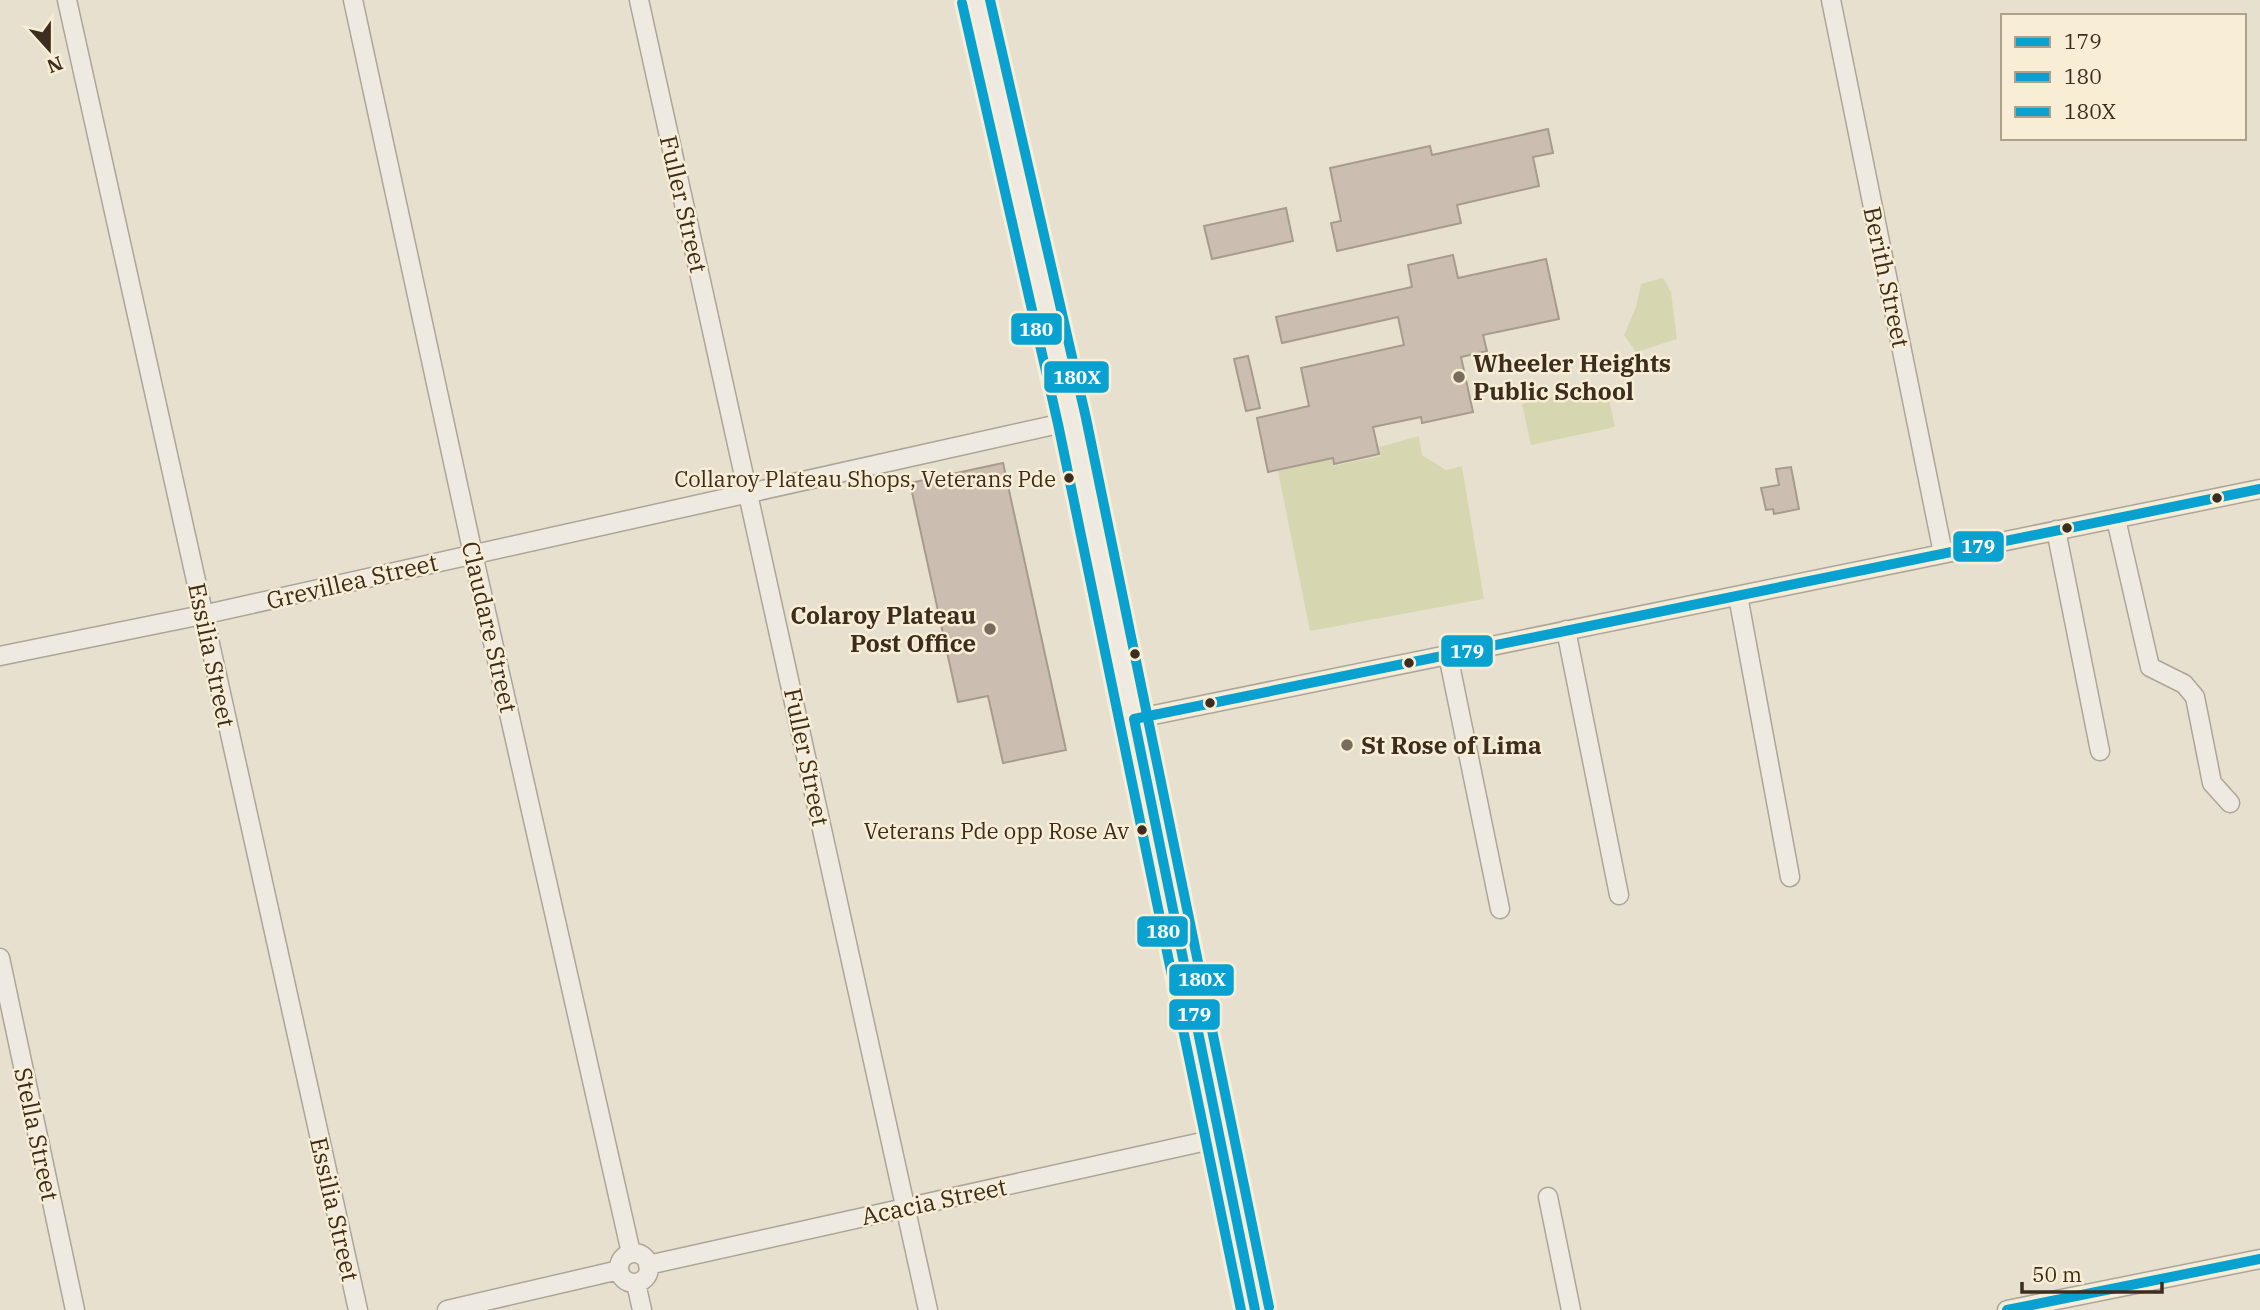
<svg xmlns="http://www.w3.org/2000/svg" width="2260" height="1310" viewBox="0 0 2260 1310" font-family="'IBM Plex Serif',serif">
  <rect width="100%" height="100%" fill="#e7e0cf"/>
  <path fill="#d6d7b1" d="M1663,278L1671,292L1677,339L1636,352L1624,335L1636,307L1641,284Z
    M1606,385L1615,427L1531,445L1522,404Z
    M1419,436L1422,455L1446,470L1462,466L1484,599L1310,631L1278,471L1332,459L1333,466L1380,456L1379,447Z"/>
  <path fill="#cbbeb0" stroke="#a79b8e" stroke-width="2" d="M1548,129L1553,153L1533,157L1539,186L1457,205L1461,223L1337,251L1331,223L1341,221L1330,168L1430,146L1432,155Z
    M1286,208L1293,241L1212,259L1204,226Z
    M1453,255L1458,278L1546,259L1559,319L1483,335L1487,351L1461,357L1473,412L1422,423L1421,417L1373,427L1379,454L1334,464L1333,458L1268,472L1257,418L1309,406L1301,368L1404,345L1398,317L1282,343L1276,317L1412,287L1408,265Z
    M1248,356L1260,408L1246,411L1234,359Z
    M1003,463L1066,750L1003,763L988,696L958,702L910,483Z
    M1791,467L1799,509L1774,514L1773,509L1766,510L1761,488L1779,485L1776,469Z"/>
  <g fill="none" stroke-linecap="round" stroke-linejoin="round">
    <defs>
      <path id="minor" d="M67,0L358,1310
        M353,0L473,554L631,1253
        M639,0L928,1310
        M976,0L1072,421L1255,1310
        M1831,0L1943,553
        M2116,519L2150,667L2184,684L2195,697L2212,783L2230,803
        M2056,530L2100,751
        M1738,596L1790,877
        M1566,630L1619,895
        M1448,655L1500,909
        M0,656L202,615L1072,421
        M1134,719L2260,489
        M0,958L75,1310
        M1548,1197L1571,1310
        M619 1268a15 15 0 1 1 30 0a15 15 0 1 1-30 0Z
        M648,1265L1220,1138
        M636,1283L642,1310
        M447,1310L619,1270
        M2007,1310L2260,1259"/>
    </defs>
    <use href="#minor" stroke="#aca598" stroke-width="21"/>
    <use href="#minor" stroke="#efeae1" stroke-width="18"/>
    <defs>
      <path id="bus-1" d="M1134,719L2260,489
        M1134,719L1255,1310
        M2007,1310L2260,1259"/>
      <path id="bus-2" d="M962,3L1058,424L1241,1310"/>
      <path id="bus-3" d="M990,0L1086,418L1269,1307"/>
    </defs>
    <use href="#bus-1" stroke="#f8eed5" stroke-width="16"/>
    <use href="#bus-2" stroke="#f8eed5" stroke-width="16"/>
    <use href="#bus-3" stroke="#f8eed5" stroke-width="16"/>
    <use href="#bus-1" stroke="#09a1d0" stroke-width="10"/>
    <use href="#bus-2" stroke="#09a1d0" stroke-width="10"/>
    <use href="#bus-3" stroke="#09a1d0" stroke-width="10"/>
  </g>
  <g fill="#786c5c" stroke="#f8eed5" stroke-width="2.5">
    <circle cx="1459" cy="377" r="7"/>
    <circle cx="990" cy="629" r="7"/>
    <circle cx="1347" cy="745" r="7"/>
  </g>
  <g fill="#3c2d1e" stroke="#f8eed5" stroke-width="2.5">
    <circle cx="1069" cy="478" r="6"/>
    <circle cx="2217" cy="498" r="6"/>
    <circle cx="2067" cy="528" r="6"/>
    <circle cx="1135" cy="654" r="6"/>
    <circle cx="1409" cy="663" r="6"/>
    <circle cx="1210" cy="703" r="6"/>
    <circle cx="1142" cy="830" r="6"/>
  </g>
  <g text-anchor="middle" dominant-baseline="central" stroke-width="5" stroke-linejoin="round" paint-order="stroke">
    <g font-size="22" fill="#3c2d1e" stroke="#f8eed5" text-anchor="end">
      <text x="1056" y="478">Collaroy Plateau Shops, Veterans Pde</text>
      <text x="1129" y="830">Veterans Pde opp Rose Av</text>
    </g>
    <g font-size="24" fill="#3c2d1e" stroke="#f8eed5">
      <text transform="translate(684 204) rotate(77)">Fuller Street</text>
      <text transform="translate(1887 277) rotate(78)">Berith Street</text>
      <text transform="translate(352 581) rotate(-13)">Grevillea Street</text>
      <text transform="translate(490 627) rotate(77)">Claudare Street</text>
      <text transform="translate(212 655) rotate(78)">Essilia Street</text>
      <text transform="translate(807 757) rotate(78)">Fuller Street</text>
      <text transform="translate(37 1134) rotate(78)">Stella Street</text>
      <text transform="translate(934 1201) rotate(-12)">Acacia Street</text>
      <text transform="translate(335 1209) rotate(77)">Essilia Street</text>
    </g>
    <g font-size="24" font-weight="bold" fill="#3c2d1e" stroke="#f8eed5" text-anchor="start">
      <text x="1473" y="363">Wheeler Heights<tspan x="1473" dy="28">Public School</tspan></text>
      <text x="976" y="615" text-anchor="end">Colaroy Plateau<tspan x="976" dy="28">Post Office</tspan></text>
      <text x="1361" y="745">St Rose of Lima</text>
    </g>
  </g>
  <g stroke="#f8eed5" stroke-width="2.5">
    <rect x="1010" y="312" width="53" height="34" rx="7" fill="#09a1d0"/>
    <rect x="1043" y="360" width="67" height="34" rx="7" fill="#09a1d0"/>
    <rect x="1952" y="530" width="53" height="33" rx="7" fill="#09a1d0"/>
    <rect x="1440" y="634" width="54" height="34" rx="7" fill="#09a1d0"/>
    <rect x="1136" y="915" width="53" height="33" rx="7" fill="#09a1d0"/>
    <rect x="1168" y="963" width="67" height="34" rx="7" fill="#09a1d0"/>
    <rect x="1168" y="998" width="53" height="33" rx="7" fill="#09a1d0"/>
  </g>
  <g font-size="19" text-anchor="middle" font-weight="bold" fill="#fff">
    <text x="1036" y="336">180</text>
    <text x="1077" y="384">180X</text>
    <text x="1978" y="553">179</text>
    <text x="1467" y="658">179</text>
    <text x="1163" y="938">180</text>
    <text x="1202" y="986">180X</text>
    <text x="1194" y="1021">179</text>
  </g>
  <rect x="2001" y="14" width="245" height="126" fill="#f8eed5" stroke="#ada18c" stroke-width="2"/>
  <rect x="2015" y="37" width="35" height="10" fill="#09a1d0" stroke="#ada18c" stroke-width="2"/>
  <text x="2064" y="49" font-size="21" fill="#3c2d1e">179</text>
  <rect x="2015" y="72" width="35" height="10" fill="#09a1d0" stroke="#ada18c" stroke-width="2"/>
  <text x="2064" y="84" font-size="21" fill="#3c2d1e">180</text>
  <rect x="2015" y="107" width="35" height="10" fill="#09a1d0" stroke="#ada18c" stroke-width="2"/>
  <text x="2064" y="119" font-size="21" fill="#3c2d1e">180X</text>
  <g transform="translate(49 49) rotate(159)" stroke="#f8eed5" stroke-width="5" paint-order="stroke">
  <path d="M0-5L12 26L0 18L-12 26Z" fill="#3c2d1e"/>
  <text y="-10" font-size="19" font-weight="bold" text-anchor="middle" fill="#3c2d1e">N</text>
  </g>
  <path d="M2022 1282v10h140v-10" fill="none" stroke="#3c2d1e" stroke-width="3.5"/>
  <text x="2032" y="1282" font-size="21" fill="#3c2d1e" stroke="#f8eed5" stroke-width="5" paint-order="stroke">50 m</text>
</svg>
